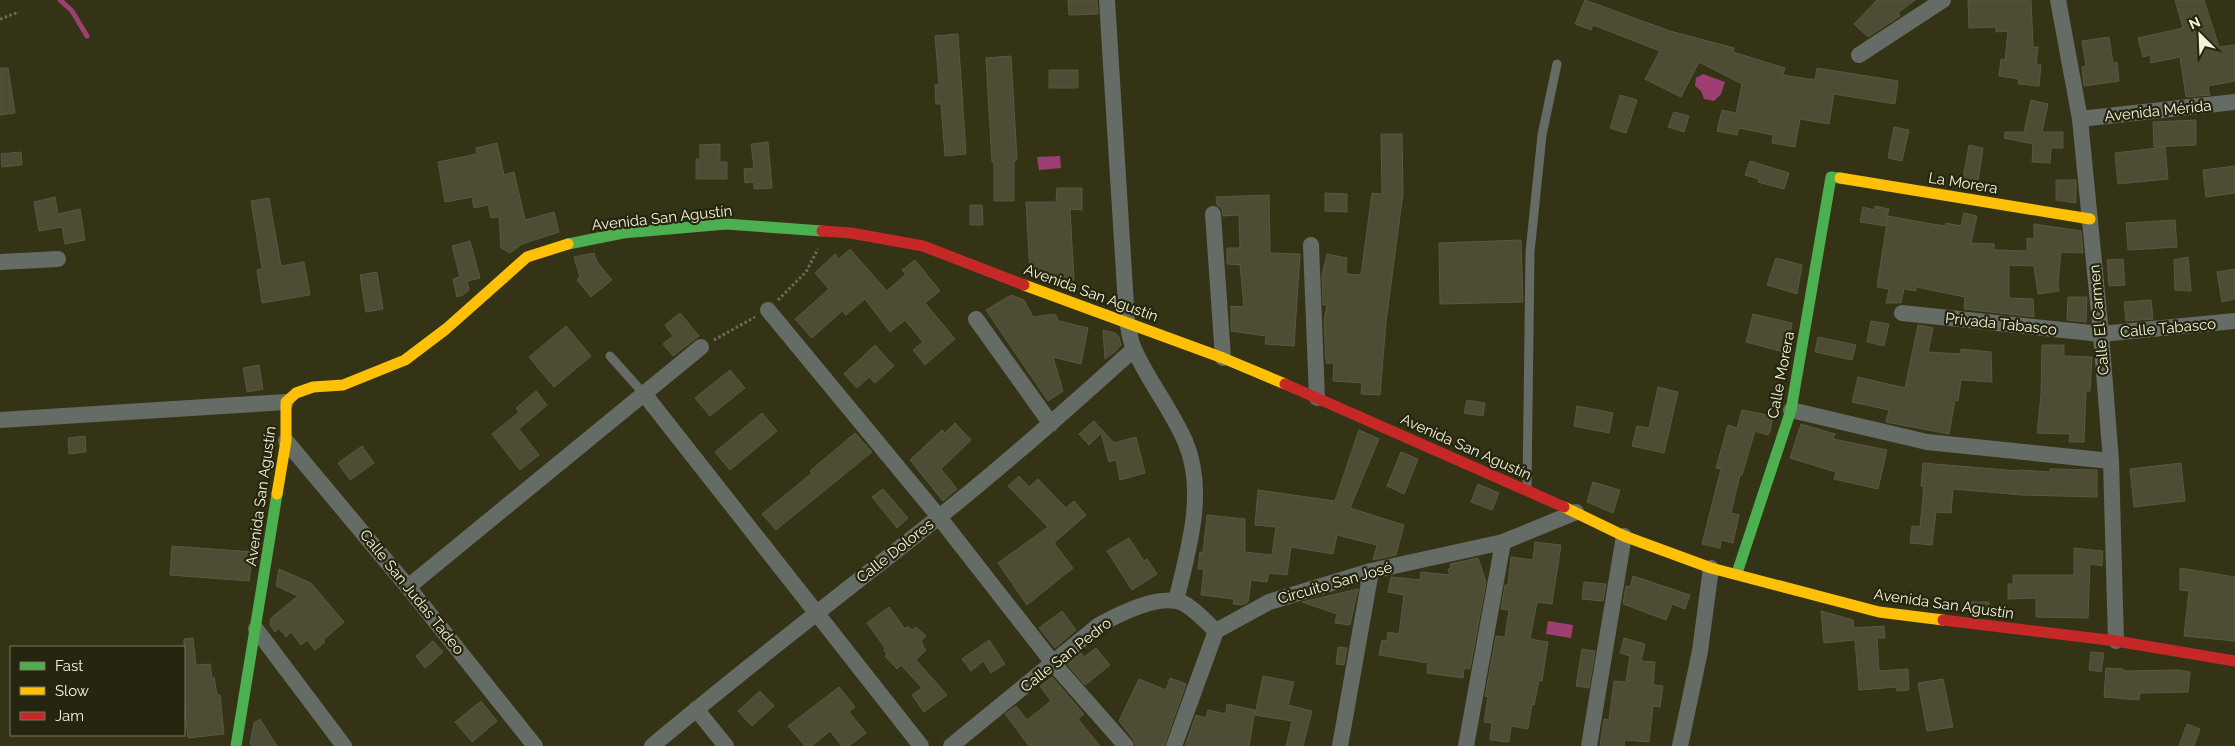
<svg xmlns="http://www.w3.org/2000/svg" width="2235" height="746" viewBox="0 0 2235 746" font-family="Raleway,sans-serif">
  <rect width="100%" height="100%" fill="#343316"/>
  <path fill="#9d3f72" d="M1703,74L1725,82L1721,94L1714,101L1704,99L1701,91L1695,86L1696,78Z
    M1060,156L1061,168L1039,170L1037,157Z
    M1548,621L1573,625L1571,638L1546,634Z"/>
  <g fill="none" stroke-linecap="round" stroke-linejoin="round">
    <path stroke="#9d3f72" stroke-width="5" d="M60,0L72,11L87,36"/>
  </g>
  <path fill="#4d4d36" stroke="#595942" d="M1068,0H1097L1098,14L1069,15Z
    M1585,0L1670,31L1734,48L1733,52L1785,68L1783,75L1815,80L1817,68L1898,81L1895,104L1834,94L1829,124L1800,119L1795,147L1772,143L1773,135L1739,128L1737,135L1717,131L1722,110L1736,113L1742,84L1699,62L1681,97L1645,79L1660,51L1593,25L1591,30L1575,24Z
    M1877,0H1915L1898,13L1900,16L1868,37L1854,24Z
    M1968,0H2031L2033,47H2038L2036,64L2041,65L2039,86L2018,84L2019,79L1999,76L2001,59L2005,60L2008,31L1996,32V27L1969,28Z
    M2175,0H2204L2219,47L2235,45V81L2208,86L2210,95L2186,97L2180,57L2151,63L2150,55L2143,57L2138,38L2183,28Z
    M958,34L966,154L945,156L941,104H936L935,85L939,84L935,36Z
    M2109,37L2113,63L2117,62L2119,81L2084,86L2082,67L2086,66L2082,41Z
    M1011,56L1017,160L1014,161V201H994V162H992L986,58Z
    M0,68H8L15,113L0,115Z
    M1049,70H1078V88H1049Z
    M1620,95L1637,100L1626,133L1610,128Z
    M2031,100L2048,104L2042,132H2063V148H2051L2050,163L2032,162L2033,144L2004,138L2005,132H2024Z
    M1674,112L1689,116L1684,132L1668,127Z
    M2196,120V145L2154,147L2153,122Z
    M1894,127L1909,130L1902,161L1888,158Z
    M1381,134H1402L1403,193L1386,322L1380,395L1361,394L1362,383L1333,381L1334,363H1326L1324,321L1327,305H1323L1322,275L1327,254L1347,258L1346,274L1361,275L1372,193L1382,194Z
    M768,142L772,188L754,189V182L745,183L744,169L754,168L751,144Z
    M497,143L504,175L514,172L525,220L554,212L559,232L522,244L510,253L501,248L499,217L491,218L488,205L474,208L472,197L445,202L438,162L477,154L476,148Z
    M720,144V162H727V179H696V159H700V145Z
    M1969,145L1983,148L1977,187L1962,184Z
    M2165,147L2168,179L2118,184L2115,153Z
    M21,152L22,165L2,167L1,154Z
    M1750,161L1789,173L1784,189L1758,182L1759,179L1745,175Z
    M2235,166V193L2206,197L2203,170Z
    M2056,180H2076V203L2056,200Z
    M1057,188H1082V210L1070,209L1074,280L1053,281L1050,280V271L1030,272L1026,202H1056Z
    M1325,193L1347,194V212L1325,211Z
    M1269,195L1270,253L1300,254L1294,346L1265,344L1266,336L1231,331V306L1244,307L1240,265L1227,264V248H1240L1239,215L1223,216L1222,209L1217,205L1216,197Z
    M55,197L58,214L80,209L85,240L65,244L62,227L39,231L34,202Z
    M269,198L281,266L304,262L310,295L262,303L257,270L262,269L251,201Z
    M970,205H982L983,225H970Z
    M1875,206L1889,209L1885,226L1860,222L1863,207L1874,210Z
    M1964,213L1977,216L1971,243L1994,244V250L2027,251V238L2034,239V224L2081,231L2083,253L2061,252L2058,282L2059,291L2038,294L2034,266L2009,265V298L2033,299L2034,317L1964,309L1965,297L1916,287V291L1904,289L1901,303H1886L1889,289L1877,287L1888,216L1932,224L1946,226V223L1961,226Z
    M2175,220L2177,247L2128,250L2126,223Z
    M1521,240L1523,302L1440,304L1439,243Z
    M470,241L480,278L467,281L469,290L463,295L457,297L453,279L460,277L452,246Z
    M850,249L887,291L906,274L902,270L915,260L940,291L925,303L955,339L925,365L913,350L923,342L905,320L890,332L865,299L846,315L842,311L812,338L795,319L829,289L815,273L835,254L839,259Z
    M594,253L597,262L612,280L591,297L577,280L580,277L574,257Z
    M2188,257L2191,291L2175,290L2174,260Z
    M1776,258L1802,265L1797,294L1767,285Z
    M2123,259L2125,285L2109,286L2107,260Z
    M2235,269V299L2222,302L2217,272Z
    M377,272L383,309L366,312L360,275Z
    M1011,295L1024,300L1033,317L1055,314L1059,321L1088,328L1081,364L1053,357L1063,391L1048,401L986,310Z
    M2068,297H2087L2086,322L2067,320Z
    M2151,300L2153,319L2126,321L2124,302Z
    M680,313L699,336L673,356L663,344L673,336L665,325Z
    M1753,314L1792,323L1787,353L1746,342Z
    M1871,321L1889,324L1884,346L1867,342Z
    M1918,325L1933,328L1928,352L1961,354V349L1991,352L1992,382L1961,380L1958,401L1955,400L1949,434L1886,422L1889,410L1852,402L1858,377L1905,388Z
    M566,326L591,356L554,387L529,357Z
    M1103,330L1115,333L1119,337L1121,345L1116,351L1105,359Z
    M1818,337L1856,345L1852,360L1815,352Z
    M875,345L894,366L875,383L869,377L857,388L844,374Z
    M2042,345H2064V356L2092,357L2090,391H2086L2084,442H2069L2070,434L2037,433L2041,395Z
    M259,365L263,389L247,392L243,368Z
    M730,370L745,388L710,416L695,398Z
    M1658,387L1678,392L1664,453L1632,446L1637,426L1649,428Z
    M536,391L547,405L519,429L539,455L520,470L492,434L513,417L519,412L516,408Z
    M1467,400L1485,403L1483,416L1464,413Z
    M1577,406L1613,413L1609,433L1574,426Z
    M1742,410L1773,416L1770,431L1768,435L1755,431L1742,475H1740L1731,513L1739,515L1733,543L1721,540L1720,548L1702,544L1721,469L1716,468L1728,425L1737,428Z
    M762,413L777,431L730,470L715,452Z
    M1094,421L1114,443L1136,437L1145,473L1120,480L1116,460L1109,462L1101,433L1089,445L1079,434Z
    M955,423L971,440L941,469L957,489L943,501L910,460L942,430L945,433Z
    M1801,424L1835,434L1833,439L1887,450L1878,489L1834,479L1836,472L1790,458Z
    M1359,430L1379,439L1350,508L1404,525L1396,555L1373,560L1377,545L1337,535L1333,554L1291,547L1287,575L1269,573L1267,582L1251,580L1248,602L1242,605L1233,604L1234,599L1201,595L1204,569H1198L1200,552L1203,553L1207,515L1245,519V552L1272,555L1276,527L1255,525L1258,490L1335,501Z
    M855,433L872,452L776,530L762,514L812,473L810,471Z
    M85,436L86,452L69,454L68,438Z
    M362,446L374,463L350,480L338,463Z
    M1401,452L1418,459L1404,494L1387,486Z
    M1923,463L2019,471V470L2050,472V469L2097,470V497L2022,495L1953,489L1951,513L1936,512L1932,545L1910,543L1912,526L1920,527L1924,487L1921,486Z
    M2181,463L2185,501L2134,507L2130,469Z
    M1019,476L1029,487L1038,479L1066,508L1074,501L1086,515L1054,543L1073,568L1027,605L998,563L1048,527L1008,486Z
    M1593,482L1620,490L1613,513L1587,502Z
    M1478,484L1499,493L1492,510L1471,502Z
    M883,489L908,518L897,528L872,497Z
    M1129,538L1144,561L1147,559L1157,574L1132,590L1107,551Z
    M1535,542L1561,545L1552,604L1537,602L1530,639L1548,642L1542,681L1539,680L1534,705L1532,704L1528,729L1511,726L1509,742L1490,740L1492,723L1484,722L1488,697L1485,696L1496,636L1505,637L1509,610L1501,609L1505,585H1508L1511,557L1533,560Z
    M172,546L253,552L249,581L170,575Z
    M2074,548L2103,551L2102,566L2090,564L2088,618L2036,617V598L2008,599V584H2013V575H2074Z
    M1478,558L1486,582L1470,669L1464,668L1463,678L1427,673L1428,663L1379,655L1382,640L1387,641L1388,632L1399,634L1404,595L1388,592L1391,577L1420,580L1421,572L1450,575L1448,569L1451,568L1450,564Z
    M2180,568L2235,577V641L2184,636L2189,591L2180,590Z
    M279,569L311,583L344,622L323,640L325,642L315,650L307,640L301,645L291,632L286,637L279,628L275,632L270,625L271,618L298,596L276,586Z
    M1633,576L1690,595L1685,609L1672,604L1666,620L1623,604L1626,586L1630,587Z
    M1584,582L1606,584L1603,601L1582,599Z
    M1358,589L1350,625L1335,623L1337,614L1302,602Z
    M1967,602H1989V612L1967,609Z
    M889,607L905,629L908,626L912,630L916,627L926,636L921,641L923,644L922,645L926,650L916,660L947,695L924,712L912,695L922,688L901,665L897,669L885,656L887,654L884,650L885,648L867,623Z
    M1062,611L1076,630L1055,648L1039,628Z
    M1821,611L1853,620L1854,628L1884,626L1885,638H1877L1879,671L1908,669L1909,690L1897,691L1896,687L1859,690L1855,640L1824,643Z
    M193,638L196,665L210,664L212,678L214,677L217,695H220L224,734L188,738L184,703V639Z
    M1624,638L1645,644L1641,661L1655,662L1653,685L1663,686L1660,707L1653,706L1649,742L1625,740L1624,746H1600L1604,719L1609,720L1614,681L1626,682L1630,656L1620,653Z
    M989,640L1005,664L991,673L983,661L971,671L962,659Z
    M433,641L443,652L425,668L416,656Z
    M1338,647L1347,648L1344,665L1336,664Z
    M1096,648L1110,665L1085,685L1067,664L1081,653L1084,657Z
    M1582,649L1595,651L1589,688L1576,686Z
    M2091,652L2104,653L2101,672L2089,670Z
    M2106,668L2123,669V671L2178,670L2190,672L2188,692L2140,693L2139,700L2104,697Z
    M1263,676L1294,682L1288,705L1312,711L1303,746H1286L1292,721L1255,715Z
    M1052,677L1084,714L1078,719L1100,746H1029L1005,714L1016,706L1027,720L1051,701L1040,686Z
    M1170,678L1186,684L1164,746H1136L1134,740L1119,721L1139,679L1166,690Z
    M1943,679L1953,727L1927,731L1918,683Z
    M839,687L855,707L849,712L866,733L849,746H842L830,731L812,746H805L788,726Z
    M760,691L774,706L752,726L738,711Z
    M481,701L497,721L472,742L455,722Z
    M1227,704L1255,710L1249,746H1185L1196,715L1206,718L1208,710L1226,714Z
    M260,719L277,746H252L250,744L254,723Z
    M2187,724L2200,729L2194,746H2179Z"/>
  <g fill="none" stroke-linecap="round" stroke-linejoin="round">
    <path stroke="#686c61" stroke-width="3" stroke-dasharray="2.5 2.5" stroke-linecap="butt" d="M0,19L19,12
      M778,300L806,272L818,249
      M714,340L755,317"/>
    <path stroke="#656c65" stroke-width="9" d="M610,356L645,395
      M1527,488L1530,252L1542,135L1557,64"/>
    <path stroke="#656c65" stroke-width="16" d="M1107,0L1127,321C1129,331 1130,342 1135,351C1149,382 1171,409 1185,441C1207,492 1188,550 1176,601
      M2058,0L2080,119L2101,334L2111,461L2116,641
      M1859,55L1943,0
      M2080,119L2235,102
      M1213,214L1223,358
      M1311,245L1317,398
      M0,262L58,259
      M768,310L939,517L1053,663L1126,746
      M1902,313L2101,334L2235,321
      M976,319L1051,424
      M645,395L921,746
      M1791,410L1927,442L2111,461
      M0,420L286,402
      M286,441L408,587L535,746
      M408,587L701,347
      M256,629L344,746
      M696,709L726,746
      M652,746C746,667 843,593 939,517C1006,464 1070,407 1134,349
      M951,746L1099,625C1119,614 1160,593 1183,603C1195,609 1206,622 1216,631
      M1174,746L1216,631L1269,602L1371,571L1503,542L1576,512
      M1340,746L1371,571
      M1466,746L1503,542
      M1589,746L1624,536
      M1680,746L1700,651L1711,568"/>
    <path stroke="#4caf50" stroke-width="11" d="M568,244L623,233L726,224L822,231
      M1737,573L1791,410L1831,177L1840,178
      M236,746L277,494"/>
    <path stroke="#ffc107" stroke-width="11" d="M1840,178L2090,219
      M1024,285L1223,358L1285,384
      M277,494L286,441V402L296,393L313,387L343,385L405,360L446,329L527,257L568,244
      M1564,507L1624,536L1711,568L1879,612L1943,620"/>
    <path stroke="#c62828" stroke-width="11" d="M822,231L851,233L923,246L1024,285
      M1285,384L1564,507
      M1943,620L2116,641L2235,661"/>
  </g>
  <g text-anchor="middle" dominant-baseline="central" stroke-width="4.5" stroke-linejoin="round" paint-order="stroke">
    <g font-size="15" fill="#f3f4d8" stroke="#262610">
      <text transform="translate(2158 111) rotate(-6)">Avenida Mérida</text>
      <text transform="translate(1963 183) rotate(9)">La Morera</text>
      <text transform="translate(662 218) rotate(-6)">Avenida San Agustín</text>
      <text transform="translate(1091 293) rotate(20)">Avenida San Agustín</text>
      <text transform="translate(2099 320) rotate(-95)">Calle El Carmen</text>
      <text transform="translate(2001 324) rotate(6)">Privada Tabasco</text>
      <text transform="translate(2168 328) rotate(-5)">Calle Tabasco</text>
      <text transform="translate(1781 375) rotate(-79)">Calle Morera</text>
      <text transform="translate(1466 447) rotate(24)">Avenida San Agustín</text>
      <text transform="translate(261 496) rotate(-82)">Avenida San Agustín</text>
      <text transform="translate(895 551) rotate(-38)">Calle Dolores</text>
      <text transform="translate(1335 583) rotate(-16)">Circuito San José</text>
      <text transform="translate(412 592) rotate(51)">Calle San Judas Tadeo</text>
      <text transform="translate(1944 604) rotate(8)">Avenida San Agustín</text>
      <text transform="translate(1066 655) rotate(-38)">Calle San Pedro</text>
    </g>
  </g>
  <rect x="10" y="646" width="175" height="90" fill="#262610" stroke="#787860"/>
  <rect x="20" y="662" width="25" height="8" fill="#4caf50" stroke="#787860"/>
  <text x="55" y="671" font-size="15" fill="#f3f4d8">Fast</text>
  <rect x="20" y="687" width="25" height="8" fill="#ffc107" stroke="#787860"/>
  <text x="55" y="696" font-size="15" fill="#f3f4d8">Slow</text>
  <rect x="20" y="712" width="25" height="8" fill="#c62828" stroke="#787860"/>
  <text x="55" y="721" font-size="15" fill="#f3f4d8">Jam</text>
  <g transform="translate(2200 35) rotate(336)" stroke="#262610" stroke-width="4" paint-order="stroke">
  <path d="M0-4L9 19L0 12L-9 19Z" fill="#f3f4d8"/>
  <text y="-8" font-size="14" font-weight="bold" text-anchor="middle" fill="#f3f4d8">N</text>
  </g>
</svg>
